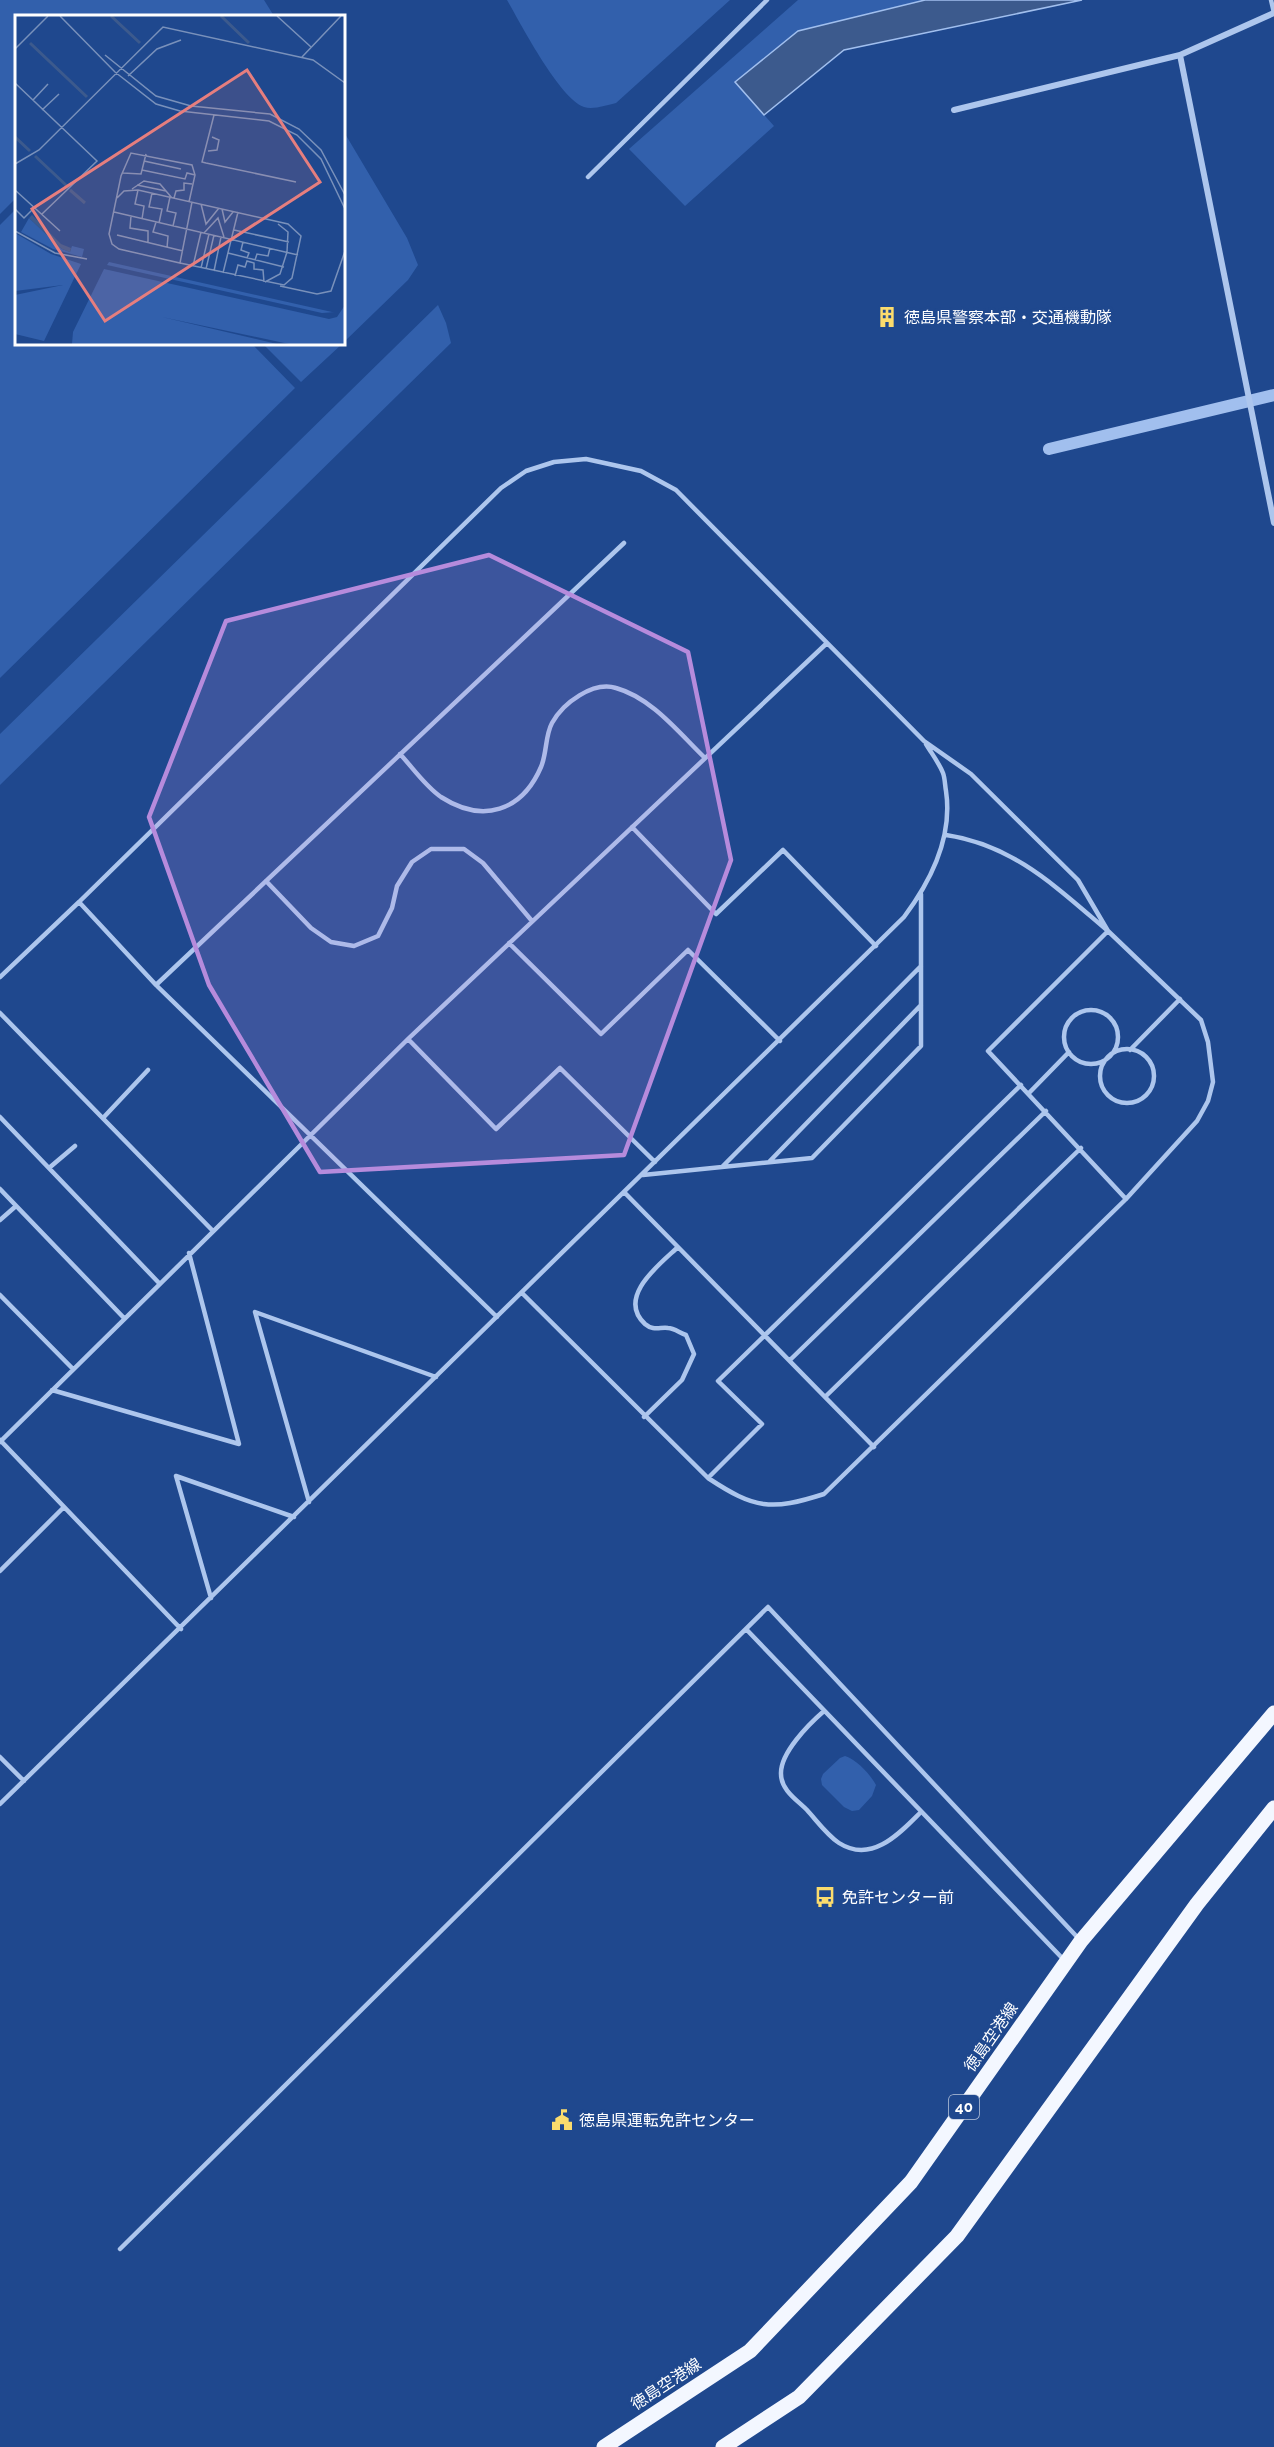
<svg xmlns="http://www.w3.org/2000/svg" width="1274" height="2447" viewBox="0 0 1274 2447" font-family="Raleway,'Noto Sans JP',sans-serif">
  <rect width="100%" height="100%" fill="#1f488e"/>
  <path fill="#3260ac" d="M0,0H264L274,16H16V198L0,214Z
    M507,0H730L616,103C607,105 593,110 584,107C559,98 521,24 507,0Z
    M798,0H925L798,31L735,82L774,126L685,206L629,149Z
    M344,132L407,238L418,265L408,280L344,342Z
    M16,209V344H252L295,388L0,678V225Z
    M438,305L446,323L451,343L0,785V734Z
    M263,344H342L301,382Z
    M845,1756C857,1760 870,1774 876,1785L872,1796L859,1810L852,1811L844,1807L822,1785L821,1779L823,1774L840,1758Z"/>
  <path fill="#3c5a8d" stroke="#a1bfee" stroke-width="1.5" d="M925,0H1082L844,50L764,115L735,82L798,31Z"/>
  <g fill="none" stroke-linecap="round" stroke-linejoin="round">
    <path stroke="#a1bfee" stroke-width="12" d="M1049,449L1274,395"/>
    <path stroke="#adc6ed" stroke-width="4.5" d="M1271,0L1274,13
      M588,177L767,0
      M400,754C413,768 425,786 441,797C483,824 522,811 541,767C547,753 545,736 552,723C563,703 593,681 616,688C652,698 679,733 705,758
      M632,827L716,914L783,850L876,946
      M946,835C1014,845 1057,888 1108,931L988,1051L1126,1199
      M266,881L311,928L331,942L354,946L378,936L392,908L397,886L412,862L431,849H464L483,863L532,921
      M509,943L601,1034L688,950L780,1041
      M0,977L79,902
      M156,985L624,543
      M1064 1037a27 27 0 1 1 54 0a27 27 0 1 1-54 0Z
      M0,1013L212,1230
      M408,1039L496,1129L560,1068L655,1162
      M1100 1076a27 27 0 1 1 54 0a27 27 0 1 1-54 0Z
      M1130,1050L1180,999
      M1029,1093L1069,1052
      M0,1117L159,1283
      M103,1118L148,1070
      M769,1162L921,1005
      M722,1167L921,966
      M49,1168L75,1146
      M643,1175L812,1158L921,1046V894
      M0,1189L124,1318
      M624,1192L678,1247C660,1264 616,1297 645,1324C653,1331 660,1327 668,1328C674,1328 680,1333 686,1335L694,1354L682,1380L644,1417
      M0,1220L16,1206
      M678,1247L874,1447
      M0,1295L73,1369
      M497,1317L156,985L79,902L501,488L526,471L554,462L586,459L641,471L676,490L924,741L971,774L1078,880L1108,931L1201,1020L1208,1042L1213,1082L1208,1101L1197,1121L1126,1199L824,1494C771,1511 755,1509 708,1478L522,1293
      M790,1360L1046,1111
      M52,1390L239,1444L189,1253
      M826,1396L1081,1148
      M0,1440L181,1629
      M0,1442L408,1039L827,643
      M708,1478L762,1424L718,1381L1021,1085
      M309,1502L255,1312L436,1377
      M0,1571L63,1508
      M211,1598L176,1476L294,1517
      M746,1629L1064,1960
      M824,1711C809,1724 780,1753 781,1774C781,1790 797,1800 807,1810C817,1821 827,1835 839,1843C872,1864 900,1833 921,1812
      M0,1757L24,1781
      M0,1804L904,917C931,881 953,838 946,791C945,786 945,778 943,773C939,763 932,754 926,744
      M120,2249L768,1607L1079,1939"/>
    <path stroke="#adc6ed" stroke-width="6" d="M1180,55L1274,523
      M954,110L1180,55L1274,13"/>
    <path stroke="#f3f7ff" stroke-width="15" d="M604,2447L750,2351L911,2182L1081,1941L1274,1713
      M723,2447L799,2397L957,2236L1197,1904L1274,1808"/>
  </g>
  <path fill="#b68bdc" fill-opacity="0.2" stroke="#b68bdc" stroke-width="4.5" stroke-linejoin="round" d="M489,555L688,652L731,860L624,1155L320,1172L209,985L149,817L226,621Z"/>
  <defs>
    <symbol id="building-bare" viewBox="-9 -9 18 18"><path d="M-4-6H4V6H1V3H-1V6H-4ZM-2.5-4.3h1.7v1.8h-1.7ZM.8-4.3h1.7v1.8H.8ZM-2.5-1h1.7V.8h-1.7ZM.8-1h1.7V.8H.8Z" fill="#fbdc6d" stroke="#1f488e" stroke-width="2.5" paint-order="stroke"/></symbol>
    <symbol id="bus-bare" viewBox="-9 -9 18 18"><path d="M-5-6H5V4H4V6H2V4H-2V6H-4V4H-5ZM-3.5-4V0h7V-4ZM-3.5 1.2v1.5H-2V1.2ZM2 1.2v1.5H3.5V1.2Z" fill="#fbdc6d" stroke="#1f488e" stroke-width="2.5" paint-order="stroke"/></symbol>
    <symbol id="civic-bare" viewBox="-9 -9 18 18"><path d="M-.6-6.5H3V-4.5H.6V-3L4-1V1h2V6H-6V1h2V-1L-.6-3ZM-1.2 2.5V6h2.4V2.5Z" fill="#fbdc6d" stroke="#1f488e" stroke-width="2.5" paint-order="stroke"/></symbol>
  </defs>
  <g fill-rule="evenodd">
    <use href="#building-bare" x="872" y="302" width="30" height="30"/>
    <use href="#bus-bare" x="810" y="1882" width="30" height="30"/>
    <use href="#civic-bare" x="547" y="2105" width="30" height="30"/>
  </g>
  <g text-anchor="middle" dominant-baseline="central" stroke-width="6" stroke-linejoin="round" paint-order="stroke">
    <rect fill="#1f488e" stroke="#bcc8dd" stroke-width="1.5" x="949" y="2095" width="30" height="24" rx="4.5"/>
    <g font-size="15" font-weight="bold" fill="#fff">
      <text x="964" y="2107">40</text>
    </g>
    <g font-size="16" fill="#fff" stroke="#1f488e" text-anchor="start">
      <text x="904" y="317">徳島県警察本部・交通機動隊</text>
      <text x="842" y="1897">免許センター前</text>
      <text x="579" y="2120">徳島県運転免許センター</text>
    </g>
    <g font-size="16" fill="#fff" stroke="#1f488e">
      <text transform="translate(991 2037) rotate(-55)">徳島空港線</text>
      <text transform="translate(666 2384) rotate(-33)">徳島空港線</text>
    </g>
  </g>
  <g transform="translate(15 15)">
    <rect width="330" height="330" fill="#1f488e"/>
    <path d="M14,203L47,234L55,237L57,231L69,234L67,242L38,234L6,217ZM0,218L36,239L66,249L29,326L0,319V280L48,270L0,276ZM94,247L317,297H320L307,298L92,250ZM89,254L314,304L322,302L330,290V329H274L147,302L262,329H57L58,317Z" fill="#3260ac"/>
    <path d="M17,200L46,229L56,233L55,237L47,234L14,203Z" fill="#3c5a8d"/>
    <path fill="none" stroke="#3c5a8d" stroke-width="3" d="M96,1L125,28M206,1L234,28M15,28L72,82M0,122L15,136M20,141L52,171M55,175L70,188"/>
    <path fill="none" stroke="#7991bb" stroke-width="1.5" d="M45,1L100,57L141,89L165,96L254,106L282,120L306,144L330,194M262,1L296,32M0,34L33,1M90,40L141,81L176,91L255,99L284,114L306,135L330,180M287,42L326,1M113,61L142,34L166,25M0,68L82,146L27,199M18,85L33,69M27,95L44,79M193,136L202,135L204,125L197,122M129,146L166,154M191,148L281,167M191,148L187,147L199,100M0,149L24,135L148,12L298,45L330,68M127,155L170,164L172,158L180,160M108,158L126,159L131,139M122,170L151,176M117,174L129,166L145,169L157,183M0,175L45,216M123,175L120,189L129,191L127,204M137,178L134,192L147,194L144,208M155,182L152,196L161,198L158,211M102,183L109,176L123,175L273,209L286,221L277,263L269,270L165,248M159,183L161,176L169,175V168L177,169M174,187L180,160L177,150L116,138L106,161L94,219L97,229L104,234L165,248L177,187M186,189L191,209L204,193M0,194L9,203L18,194M207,194L210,207L218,197M99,197L283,240M116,201L115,213L133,216V228M141,207L138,217L153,221L152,233M219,215L274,227M0,216L40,238L72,244M189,218L203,203L209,222M102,220L168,236M228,227L226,235L234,238L232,243M213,238L269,252M240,245L242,239L253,241L255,233M178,251L186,217M186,253L194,219M191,254L199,220M199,256L206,222M208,258L223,197M220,261L223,250L230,252L232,246L239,248V254L248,255L249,267M250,267L265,259L272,237L273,217L263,209M265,271L302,279L316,276L330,236"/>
    <path fill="#e67e7e" fill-opacity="0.15" stroke="#e67e7e" stroke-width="3" d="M232,55L305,167L90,306L17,194Z"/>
    <rect width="330" height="330" fill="none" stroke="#fff" stroke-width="3"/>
  </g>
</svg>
